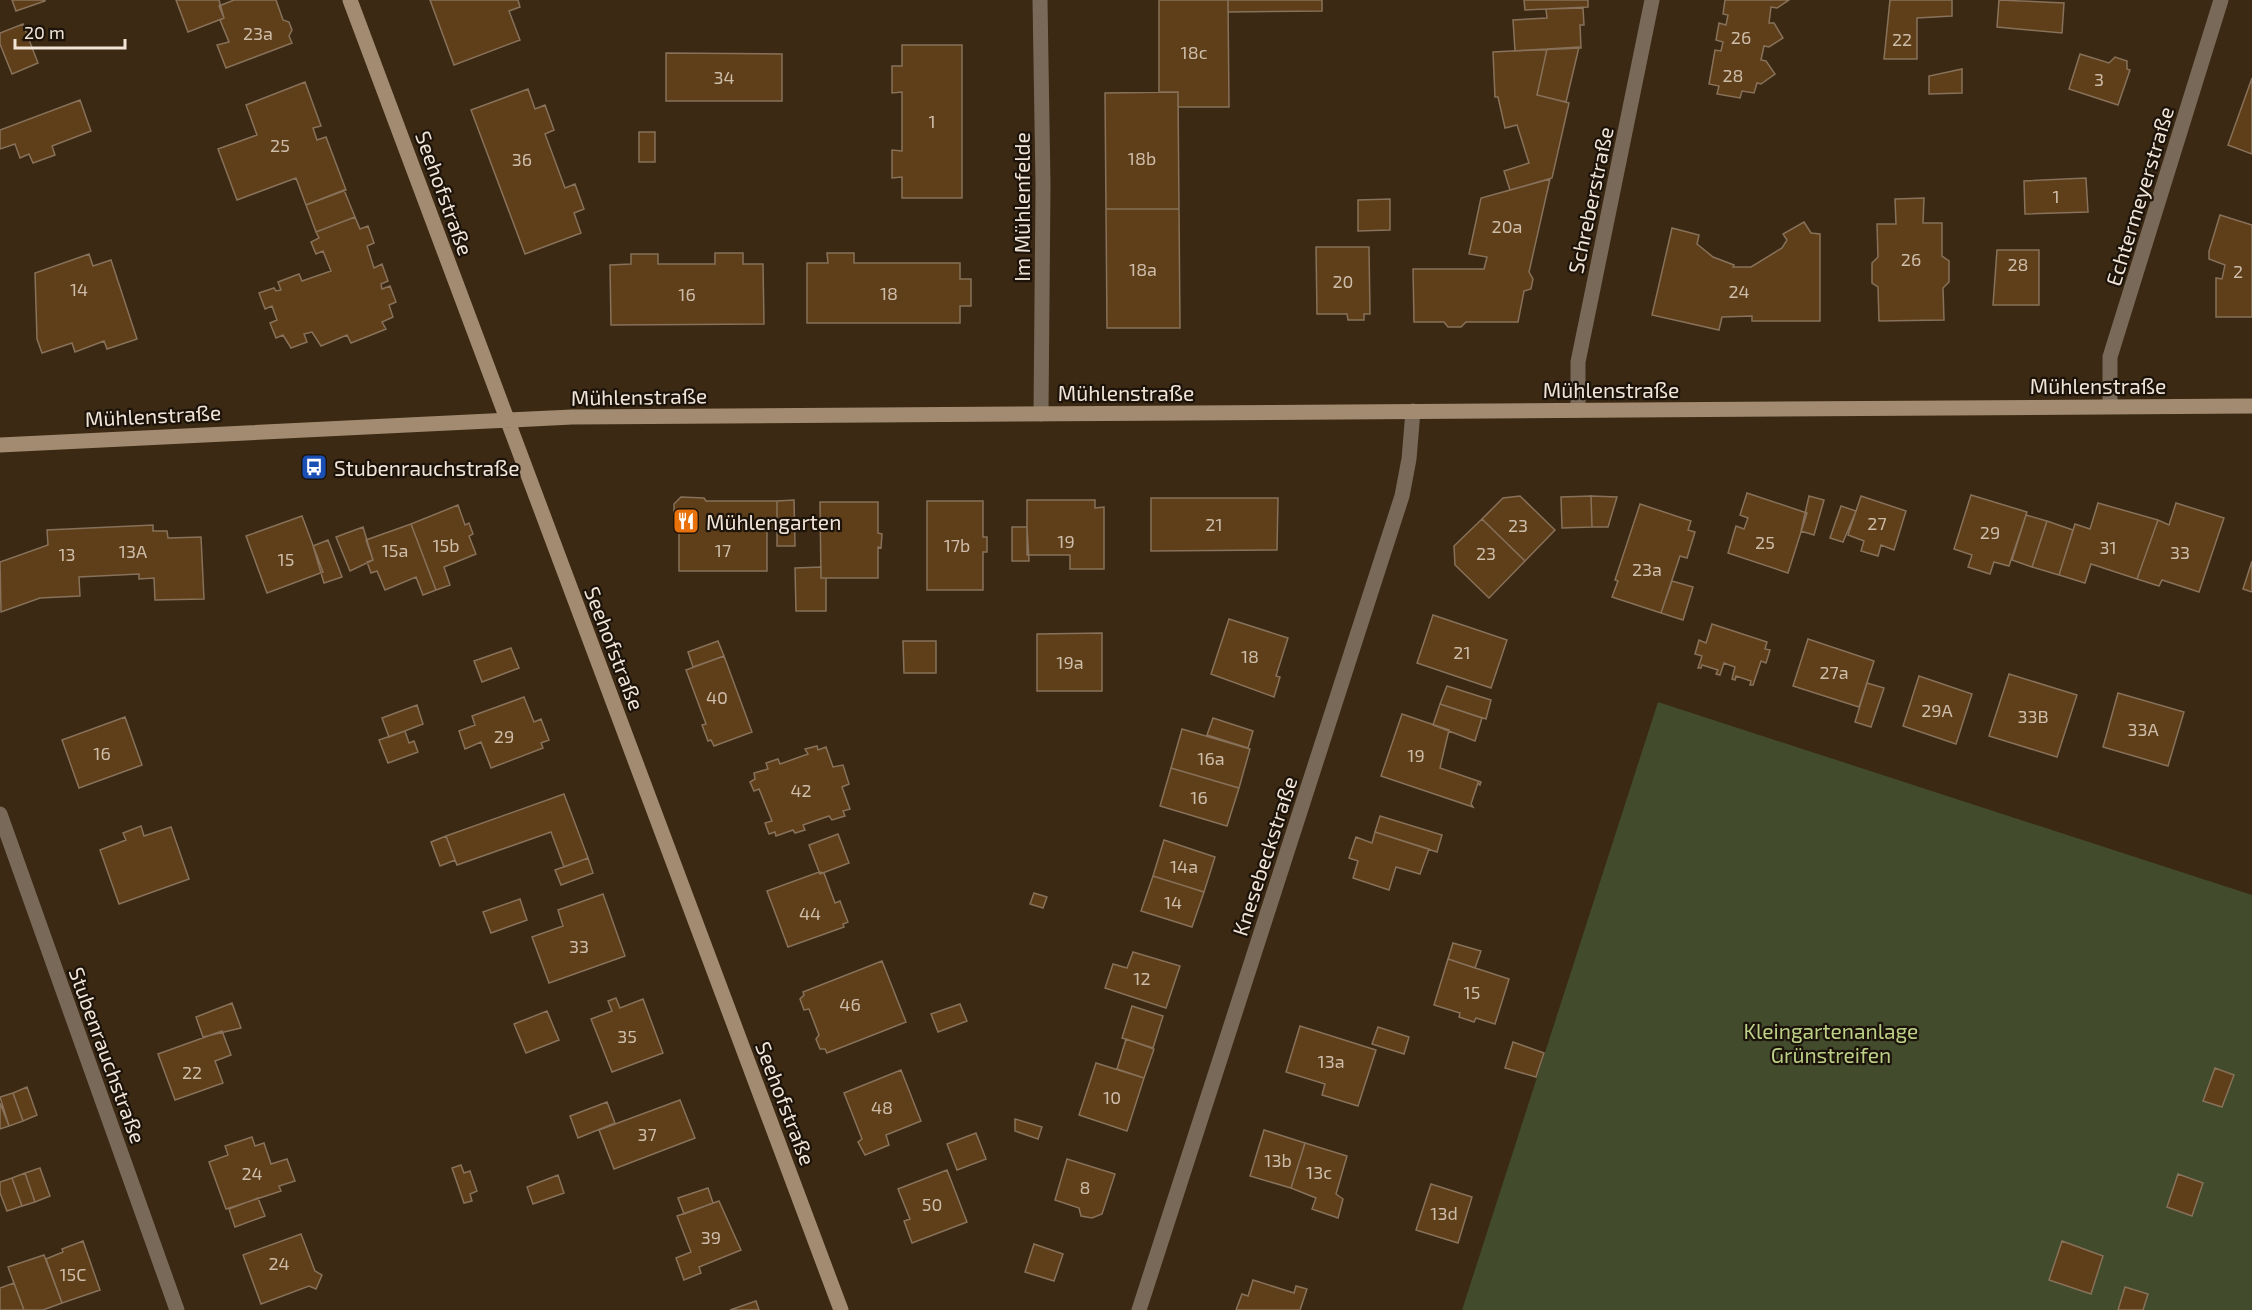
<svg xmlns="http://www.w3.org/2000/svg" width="2252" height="1310" viewBox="0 0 2252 1310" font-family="'Exo 2',sans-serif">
  <rect width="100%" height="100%" fill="#3b2913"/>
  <path fill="#424b2c" d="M1658,702L2252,895V1310H1462Z"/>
  <path fill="#5f3f19" stroke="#87715a" stroke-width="1.5" d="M12,0H45V1L16,11Z
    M176,0H219L224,18L188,32Z
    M234,0H276L283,20L289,22L292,30L289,36L292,43L226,68L217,45L229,42L220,20L224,18L219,6Z
    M430,0H518L520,7L509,11L520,40L454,65Z
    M1159,0H1228L1229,107H1178V92H1159Z
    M1228,0H1322V11L1228,12Z
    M1524,0H1588V7L1525,10Z
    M1725,0H1789L1777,8L1771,7L1769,23H1774L1783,38L1769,47L1764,46L1761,60L1766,61L1775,74L1761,84L1757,83L1754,93L1742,91L1740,98L1717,94L1719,86L1709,84L1715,50L1721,51L1723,42L1716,40L1719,23L1726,25L1728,15L1723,14Z
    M1890,0H1952V16L1917,18V59H1884Z
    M1999,0L2064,3L2062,33L1997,27Z
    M1583,8L1584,25H1580L1581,48L1515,51L1513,20L1547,18L1546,9Z
    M23,24L38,63L12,74L0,44V33Z
    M902,45H962V198H902V177L892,178V150L902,151V92L892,93V66H902Z
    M1579,47L1566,102L1537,95L1547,49Z
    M1547,49L1537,95L1569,103L1552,178L1510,190L1504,171L1529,163L1517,125L1505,128L1498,97H1495L1493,52Z
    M666,53L782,54V101H666Z
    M2080,54L2109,63L2115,57L2127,61V69L2130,70L2118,105L2069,89Z
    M1962,69V93L1929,94V76Z
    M2252,78V154L2228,145Z
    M305,82L321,126L313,128L317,140L326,137L346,190L306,205L296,178L237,200L218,149L257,135L246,105Z
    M528,89L535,109L545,105L554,130L545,134L565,188L575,184L584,209L574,213L581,233L525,254L471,110Z
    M1178,92L1179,209H1106L1105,93Z
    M80,100L91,131L52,146L55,155L33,163L29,154L20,158L15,144L0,149V130Z
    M639,132H655V162H639Z
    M2086,178L2088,212L2025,214L2024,181Z
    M1550,179L1529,272L1533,279L1531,289L1524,291L1518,322H1466L1461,327H1448L1444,322H1414L1413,269H1484L1487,257L1469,254L1481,198Z
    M344,190L355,217L316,232L306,205Z
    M1924,198L1923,223H1942V256L1949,261V282L1943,288L1944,320L1879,321L1878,287L1872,283V263L1878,257L1877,224H1896L1895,199Z
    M1390,199V230L1358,231V200Z
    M1106,209H1179L1180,328H1107Z
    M2220,215L2252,225V317H2216V278L2222,279L2225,265L2209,259V251Z
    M355,217L360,229L368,226L374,243L367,246L374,268L382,264L388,281L381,284L382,289L390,286L396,302L389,305L393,317L382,322L386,329L351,343L347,335L321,346L312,332L304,334L307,342L291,348L283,335L276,338L270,323L277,320L272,306L265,309L259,293L274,288L276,291L281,290L278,282L299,274L302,281L331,271L323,251L316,254L311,242L319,238L316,232Z
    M1804,222L1811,233L1820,234V321H1752V316L1722,317L1719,330L1652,315L1672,228L1699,235L1697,244L1713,257L1734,265L1733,267H1751L1782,248L1787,240L1783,234Z
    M1316,247H1369L1370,314H1364V320H1348L1347,314H1317Z
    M1997,250H2039V305H1993Z
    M715,253H743V264H763L764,324L611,325L610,265L631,264V254H658V264H715Z
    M827,253H854V263H960V279H971V306H960V323H807V263H828Z
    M89,254L93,266L111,260L137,339L107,349L104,341L75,352L72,343L42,353L37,339L35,273Z
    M1747,493L1807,513L1788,573L1728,553L1736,526L1744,529L1748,518L1740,515Z
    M1971,495L2027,512L2009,566L1994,562L1990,574L1968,567L1972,555L1954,549Z
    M1520,496L1555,530L1525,561L1482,519L1503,498Z
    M1591,496L1617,497L1608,527H1592Z
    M1591,496L1592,527L1562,528L1561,497Z
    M1809,496L1824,500L1814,535L1801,531Z
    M1861,496L1906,511L1894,550L1881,545L1878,556L1861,551L1864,541L1848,535Z
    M681,497L704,498L706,501H777V529L767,528V571H679V523L674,520V504Z
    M1151,498H1278L1277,550L1151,551Z
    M794,500L795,546H777V501Z
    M1027,500H1095V508L1104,507V569H1070V555H1027Z
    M927,501H983V537H987V552H983V590H927Z
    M820,502H878V533L882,534L881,548L878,547V578H821Z
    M2098,503L2158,520L2137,579L2091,564L2085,583L2059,575L2075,524L2090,529Z
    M2176,503L2224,518L2199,592L2162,580L2159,586L2137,579L2158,520L2169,525Z
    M1640,504L1691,521L1688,530L1695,532L1687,558L1680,556L1661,613L1612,597L1618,581L1615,580Z
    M458,505L465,525L469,523L473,534L469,536L476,554L444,567L450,585L436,590L411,524Z
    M1841,506L1856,511L1843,542L1830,538Z
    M2026,515L2047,521L2032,567L2012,560Z
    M302,516L323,572L267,593L246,536Z
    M1482,519L1525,561L1489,598L1455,565L1454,546Z
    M2047,521L2073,530L2059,575L2032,567Z
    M411,524L436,590L423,595L416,577L385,590L377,571L371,573L367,562L373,560L366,540Z
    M153,525V531H167L168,538L201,537L204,599L155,600L154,578L139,579V574L79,577L80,596L40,598L1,612L0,562L48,545L47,530Z
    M363,527L373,560L350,571L336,537Z
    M1012,527H1027L1029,561H1012Z
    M328,540L342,577L324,583L313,546Z
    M2252,561V592L2243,589Z
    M821,567V578H826V611H796L795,568Z
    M1672,581L1693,587L1683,620L1661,613Z
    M1433,615L1507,640L1491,688L1417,663Z
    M1229,619L1288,638L1276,676L1280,677L1274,697L1211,674Z
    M1712,624L1767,642L1765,649L1770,650L1766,663L1761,661L1753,685H1750L1751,681L1736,676L1735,680L1732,679L1735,667L1724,663L1720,675L1716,674L1718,670L1702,665L1701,668H1698L1702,656L1695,654L1699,640L1706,643Z
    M1102,633V691H1037V634Z
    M1808,639L1874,661L1859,707L1793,686Z
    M718,641L724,656L693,667L688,652Z
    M903,641H936V673H904Z
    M511,648L519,668L482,682L474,661Z
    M724,656L752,732L714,746L711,740L708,741L702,725L706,724L686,670Z
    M2009,674L2077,695L2057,757L1989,736Z
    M1919,676L1972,694L1956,744L1903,726Z
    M1867,683L1884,688L1871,727L1855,722Z
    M1447,686L1491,700L1486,719L1440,704Z
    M2118,693L2184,712L2168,766L2103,747Z
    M524,697L534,722L541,719L549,740L541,743L543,748L491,768L481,742L465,749L459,731L475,725L472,716Z
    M1440,704L1482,718L1475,741L1433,725Z
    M417,705L423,724L389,737L382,718Z
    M1402,714L1449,730L1440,768L1481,782L1480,785L1478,783L1471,804L1473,807L1381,776Z
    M125,717L142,765L79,788L62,740Z
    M1213,718L1253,731L1248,748L1207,735Z
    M1182,729L1250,749L1239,788L1171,768Z
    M405,731L409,743L414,741L418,752L388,763L379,740Z
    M817,746L818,750L826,747L833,767L843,765L849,784L842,787L850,809L843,811L845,816L832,820L829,816L803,825L805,830L795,833L793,830L776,836L775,832L769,834L765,823L772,821L759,789L754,791L750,782L755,779L754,773L768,769L766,763L778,759L780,764L808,754L805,749Z
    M1171,768L1239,788L1227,826L1160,806Z
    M564,794L588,858L564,867L551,832L457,865L446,836Z
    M1380,816L1442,835L1437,852L1375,832Z
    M141,826L144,836L171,827L189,879L119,904L100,850L126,840L123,833Z
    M1375,832L1429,849L1420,874L1396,867L1389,890L1353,878L1358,861L1349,858L1356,837L1372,843Z
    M838,834L849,863L820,874L809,845Z
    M446,836L455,860L440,866L431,842Z
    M1164,840L1215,857L1204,892L1153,876Z
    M588,858L593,873L561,885L555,870Z
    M819,872L824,873L835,903L840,901L848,922L843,924L844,927L788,947L767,891Z
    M1153,876L1204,892L1192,927L1141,911Z
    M1034,893L1047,897L1043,908L1030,904Z
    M603,894L625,956L549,983L532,937L563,926L558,910Z
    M520,899L527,920L491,933L483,912Z
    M1453,943L1481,951L1475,968L1448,959Z
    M1133,952L1180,966L1166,1008L1105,988L1113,964L1127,968Z
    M1448,959L1509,979L1495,1024L1476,1018L1474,1022L1459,1017L1460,1013L1434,1005Z
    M882,961L906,1022L827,1053L825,1049H820L816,1039L819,1035L809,1009L804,1010L800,999L804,995L803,992Z
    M616,998L620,1008L643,999L663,1053L612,1072L591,1019L612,1011L608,1001Z
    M232,1003L241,1028L203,1037L196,1017Z
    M960,1004L967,1021L938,1032L931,1014Z
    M1132,1006L1163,1016L1153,1048L1122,1038Z
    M547,1011L559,1040L526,1053L514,1024Z
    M1300,1026L1376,1050L1358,1106L1322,1095L1325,1084L1286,1072Z
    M1378,1027L1409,1037L1404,1054L1372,1044Z
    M222,1031L231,1055L215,1061L223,1083L175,1100L158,1054Z
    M1126,1039L1154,1049L1144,1078L1117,1069Z
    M1513,1042L1544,1053L1536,1077L1505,1068Z
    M1096,1063L1144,1078L1127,1131L1079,1115Z
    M2215,1068L2234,1075L2222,1107L2203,1101Z
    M901,1070L921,1121L886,1135L889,1145L865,1155L858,1142L862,1139L844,1093Z
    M27,1087L37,1115L23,1121L13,1093Z
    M13,1093L23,1121L9,1126L0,1097Z
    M680,1100L695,1138L614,1169L599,1130Z
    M607,1102L615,1123L578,1138L570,1116Z
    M0,1103L9,1126L0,1129Z
    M1015,1119L1042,1127L1038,1139L1015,1131Z
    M1264,1130L1305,1143L1291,1188L1250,1176Z
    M976,1133L986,1159L957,1170L947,1144Z
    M252,1137L255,1146L264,1143L271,1164L287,1159L295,1181L279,1186L281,1191L226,1209L209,1162L228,1155L225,1146Z
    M1305,1143L1347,1156L1336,1194L1343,1199L1338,1218L1312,1209L1316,1198L1291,1188Z
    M1067,1159L1115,1174L1102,1214L1092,1218L1081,1216L1079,1208L1055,1200Z
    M461,1165L464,1173L470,1171L477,1191L470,1194L472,1201L464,1203L452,1168Z
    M40,1168L50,1196L35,1202L25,1173Z
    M947,1170L967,1222L912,1243L904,1221L910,1219L898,1189Z
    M25,1173L35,1202L22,1206L12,1178Z
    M2178,1174L2203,1183L2192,1216L2167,1207Z
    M558,1175L564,1193L533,1204L527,1187Z
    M12,1178L22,1206L7,1211L0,1193V1182Z
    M1431,1184L1472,1197L1458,1243L1416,1230Z
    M708,1188L713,1203L684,1214L678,1198Z
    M258,1198L265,1216L235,1227L229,1209Z
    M719,1201L741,1250L699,1267L701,1273L684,1280L676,1258L691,1252L677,1216Z
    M301,1234L315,1271L322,1275L316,1289L309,1286L261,1304L243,1255Z
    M83,1241L100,1290L62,1303L46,1259L63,1252L62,1249Z
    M2062,1241L2103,1256L2091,1294L2049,1280Z
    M1034,1244L1063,1254L1054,1281L1025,1272Z
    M44,1255L62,1303L43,1310H24L8,1267Z
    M1253,1280L1294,1293L1296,1286L1307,1289L1300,1310H1236L1242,1294L1248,1296Z
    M14,1283L24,1310H0V1288Z
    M2125,1287L2148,1294L2143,1310H2118Z
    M756,1301L759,1310H730Z"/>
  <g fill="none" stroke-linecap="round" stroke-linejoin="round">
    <path stroke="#796959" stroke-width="15" d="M1040,0L1043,185L1041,414
      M2110,406V357L2221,0
      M1578,410V362L1652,0
      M0,814L177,1310
      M1139,1310L1402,496L1409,459L1413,411"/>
    <path stroke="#a38b71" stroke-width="15" d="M350,0L841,1310
      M0,445L572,417L2252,406"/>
  </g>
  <defs>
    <symbol id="bus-square" viewBox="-11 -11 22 22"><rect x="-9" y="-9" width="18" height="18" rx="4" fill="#1a4fb4" stroke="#1c130a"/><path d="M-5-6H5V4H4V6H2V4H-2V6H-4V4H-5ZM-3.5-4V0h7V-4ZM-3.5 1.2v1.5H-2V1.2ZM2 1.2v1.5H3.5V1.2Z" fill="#fff"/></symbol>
    <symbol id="restaurant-square" viewBox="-11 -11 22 22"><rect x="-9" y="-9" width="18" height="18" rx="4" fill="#e8710a" stroke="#1c130a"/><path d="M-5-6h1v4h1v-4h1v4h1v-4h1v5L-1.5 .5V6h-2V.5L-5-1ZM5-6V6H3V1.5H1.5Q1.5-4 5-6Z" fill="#fff"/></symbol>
  </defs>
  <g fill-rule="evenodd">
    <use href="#bus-square" x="299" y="452" width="30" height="30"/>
    <use href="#restaurant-square" x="671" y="506" width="30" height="30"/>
  </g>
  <g text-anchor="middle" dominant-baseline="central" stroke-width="4.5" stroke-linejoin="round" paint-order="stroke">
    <g font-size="18" fill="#cdbca8">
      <text x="258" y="33">23a</text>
      <text x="1741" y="37">26</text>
      <text x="1902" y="39">22</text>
      <text x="1194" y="52">18c</text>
      <text x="1733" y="75">28</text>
      <text x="724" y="77">34</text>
      <text x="2099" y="79">3</text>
      <text x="932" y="121">1</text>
      <text x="280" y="145">25</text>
      <text x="1142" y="158">18b</text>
      <text x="522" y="159">36</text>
      <text x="2056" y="196">1</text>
      <text x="1507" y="226">20a</text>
      <text x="1911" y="259">26</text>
      <text x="2018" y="264">28</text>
      <text x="1143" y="269">18a</text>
      <text x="2238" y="271">2</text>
      <text x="1343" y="281">20</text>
      <text x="79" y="289">14</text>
      <text x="1739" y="291">24</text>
      <text x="889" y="293">18</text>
      <text x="687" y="294">16</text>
      <text x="1877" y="523">27</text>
      <text x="1214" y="524">21</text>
      <text x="1518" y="525">23</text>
      <text x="1990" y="532">29</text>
      <text x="1066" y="541">19</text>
      <text x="1765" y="542">25</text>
      <text x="446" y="545">15b</text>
      <text x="957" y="545">17b</text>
      <text x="2108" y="547">31</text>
      <text x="395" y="550">15a</text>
      <text x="723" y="550">17</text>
      <text x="133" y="551">13A</text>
      <text x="2180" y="552">33</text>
      <text x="1486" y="553">23</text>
      <text x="67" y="554">13</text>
      <text x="286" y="559">15</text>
      <text x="1647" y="569">23a</text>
      <text x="1462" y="652">21</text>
      <text x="1250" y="656">18</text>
      <text x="1070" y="662">19a</text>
      <text x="1834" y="672">27a</text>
      <text x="717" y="697">40</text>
      <text x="1937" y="710">29A</text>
      <text x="2033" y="716">33B</text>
      <text x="2143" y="729">33A</text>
      <text x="504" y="736">29</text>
      <text x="102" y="753">16</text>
      <text x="1416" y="755">19</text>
      <text x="1211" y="758">16a</text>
      <text x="801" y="790">42</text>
      <text x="1199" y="797">16</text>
      <text x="1184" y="866">14a</text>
      <text x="1173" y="902">14</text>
      <text x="810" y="913">44</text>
      <text x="579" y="946">33</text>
      <text x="1142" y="978">12</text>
      <text x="1472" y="992">15</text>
      <text x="850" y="1004">46</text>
      <text x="627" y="1036">35</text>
      <text x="1331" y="1061">13a</text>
      <text x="192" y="1072">22</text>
      <text x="1112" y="1097">10</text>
      <text x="882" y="1107">48</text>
      <text x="647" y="1134">37</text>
      <text x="1278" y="1160">13b</text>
      <text x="1319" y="1172">13c</text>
      <text x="252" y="1173">24</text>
      <text x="1085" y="1187">8</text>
      <text x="932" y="1204">50</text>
      <text x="1444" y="1213">13d</text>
      <text x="711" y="1237">39</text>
      <text x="279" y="1263">24</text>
      <text x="73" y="1274">15C</text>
    </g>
    <g font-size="21" fill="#f2e5d8" stroke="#1c130a">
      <text transform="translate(445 193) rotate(70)">Seehofstraße</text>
      <text transform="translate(2139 196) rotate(-73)">Echtermeyerstraße</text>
      <text transform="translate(1590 200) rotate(-78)">Schreberstraße</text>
      <text transform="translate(1021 207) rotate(-90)">Im Mühlenfelde</text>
      <text x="2098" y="385">Mühlenstraße</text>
      <text x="1611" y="389">Mühlenstraße</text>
      <text x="1126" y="392">Mühlenstraße</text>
      <text transform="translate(639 396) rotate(-1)">Mühlenstraße</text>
      <text transform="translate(153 415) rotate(-3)">Mühlenstraße</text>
      <text transform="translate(615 648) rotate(69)">Seehofstraße</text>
      <text transform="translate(1264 856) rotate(-72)">Knesebeckstraße</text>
      <text transform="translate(108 1055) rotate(70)">Stubenrauchstraße</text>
      <text transform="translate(786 1103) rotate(69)">Seehofstraße</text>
    </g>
    <g font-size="21" fill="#f2e5d8" stroke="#1c130a" text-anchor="start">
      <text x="334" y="467">Stubenrauchstraße</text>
      <text x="706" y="521">Mühlengarten</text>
    </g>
    <g font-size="21" fill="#bcd187" stroke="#1c130a">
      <text x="1831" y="1030">Kleingartenanlage<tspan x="1831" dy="24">Grünstreifen</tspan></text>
    </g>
  </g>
  <path d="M15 39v9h110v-9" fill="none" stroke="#f2e5d8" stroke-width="3"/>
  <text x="24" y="39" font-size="18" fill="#f2e5d8" stroke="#1c130a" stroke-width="4.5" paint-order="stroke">20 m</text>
</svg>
